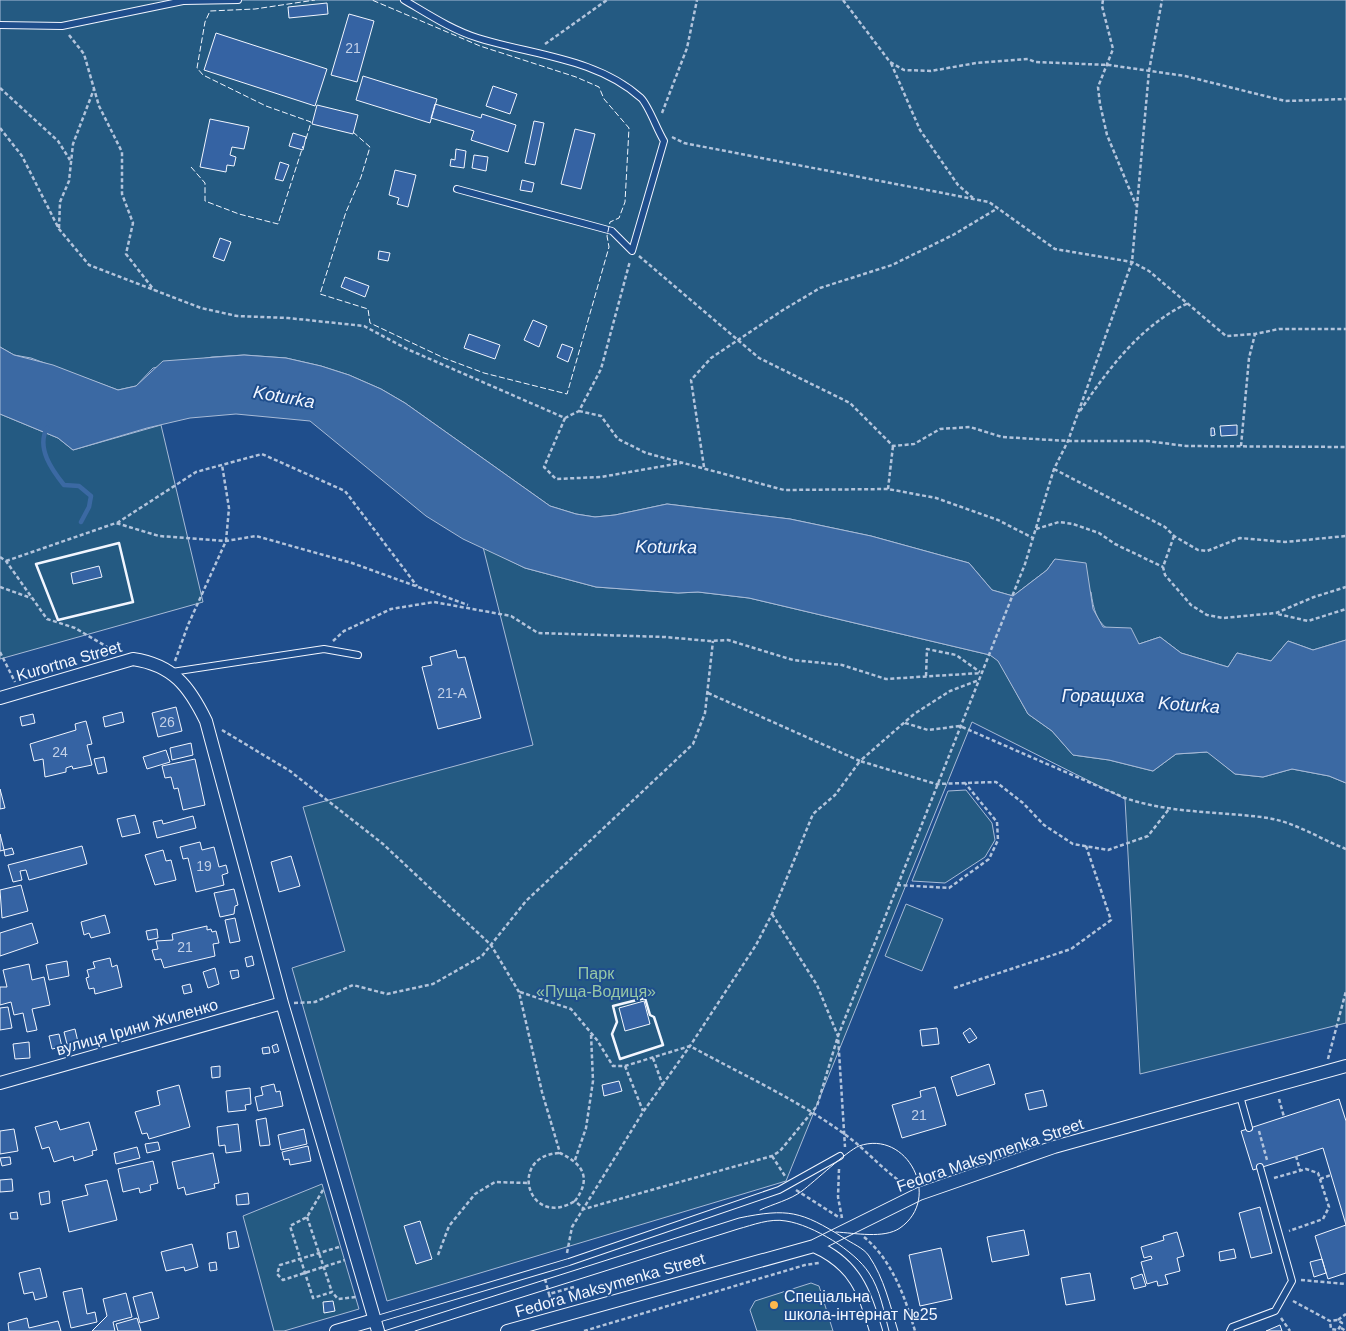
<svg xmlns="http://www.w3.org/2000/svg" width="1346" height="1331" viewBox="0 0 1346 1331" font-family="Helvetica,sans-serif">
  <rect width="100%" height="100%" fill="#1f4e8c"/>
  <path fill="#245a82" stroke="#a8bbd7" d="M0,0H1346V640L1313,650L1288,641L1271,661L1237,653L1228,667L1181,653L1160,637L1139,644C1107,629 1096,630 1091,592L1055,559L1047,570L1013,596L992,590L969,563L871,536L790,519L667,504L615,515L595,517L576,514L550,506L405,403L381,389L349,375L321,366L286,358L244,355L212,357L153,368L136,386L118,390L31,358L14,355L0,347Z
    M0,414L58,438L73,450L161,425L203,602L0,659Z
    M483,547L525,568L596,587L678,593L698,592L749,598L990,655L998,660L1028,714L1052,731L1073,755L1109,760L1153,771L1176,754L1208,752L1235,774L1263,777L1292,769L1329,776L1346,783V1023L1140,1074L1125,799L972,722L786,1181L387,1301L292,968L345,951L303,807L533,745Z
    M966,790L992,823L995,840L985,857L945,883L912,881L948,791Z
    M906,904L943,919L922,971L885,956Z
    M322,1184L359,1309L284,1331H274L243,1216Z
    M811,1283L819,1286L833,1331H757L750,1310L755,1301Z"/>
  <path fill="#3b69a3" stroke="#a8bbd7" d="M0,347L14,355L53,365L118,390L136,386L163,361L244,355L286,358L321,366L349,375L381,389L405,403L550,506L576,514L595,517L615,515L667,504L790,519L871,536L969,563L992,590L1013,596L1047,570L1055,559L1086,563L1093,609L1103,627L1131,628L1139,644L1160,637L1181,653L1228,667L1237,653L1271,661L1288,641L1313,650L1346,640V783L1329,776L1292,769L1263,777L1235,774L1207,752L1176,754L1153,771L1109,760L1073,755L1052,731L1028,714L998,661L990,655L749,598L698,592L678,593L596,587L525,568L463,539L426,516L310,421L236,414L190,418L147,428L73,450L58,438L0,414Z"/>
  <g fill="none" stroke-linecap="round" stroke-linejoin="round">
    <path stroke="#3b69a3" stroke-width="4.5" d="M47,428C36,448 52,470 64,485L79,486L91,496L89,507L81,522"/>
  </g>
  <path fill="#3563a3" stroke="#f2f6ff" d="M327,3L328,14L289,18L288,7Z
    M349,14L374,21L357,82L331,75Z
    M216,33L327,69L315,106L204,70Z
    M363,76L437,99L430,123L356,100Z
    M493,86L517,94L510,114L486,106Z
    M435,104L481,118L482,114L516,125L508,152L471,140L474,131L431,118Z
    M317,105L358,115L353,134L312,124Z
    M210,119L249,127L244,149L232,147L230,155L236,157L234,166L227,165L226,172L200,167Z
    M534,121L544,123L535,165L525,163Z
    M575,129L595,134L581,189L561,184Z
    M293,133L306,137L303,150L289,146Z
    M456,149L466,151L464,168L450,166L451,159L455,160Z
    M474,155L488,157L486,171L472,168Z
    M280,162L289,165L283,181L275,179Z
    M395,170L416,175L408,207L397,204L399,198L389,195Z
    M522,180L534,183L532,192L520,190Z
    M220,238L231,242L224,261L213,257Z
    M379,251L390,253L388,261L378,259Z
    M345,277L369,286L365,297L341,287Z
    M533,320L547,326L539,347L524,340Z
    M469,334L500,345L495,359L464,348Z
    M562,344L573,348L568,362L557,357Z
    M1237,425V435L1221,436L1220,426Z
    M1211,428H1214L1215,435L1211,436Z
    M99,566L102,577L73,584L71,573Z
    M456,650L458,658L465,657L481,718L438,729L422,667L432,665L430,657Z
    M176,707L182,731L158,737L152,713Z
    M122,712L124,722L105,727L103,717Z
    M33,714L35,723L22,726L20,717Z
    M86,721L92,744L87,745L92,765L73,769L72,766L66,768V772L45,777L43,759L34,761L30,744L76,730L75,724Z
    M191,743L193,755L172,760L170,748Z
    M166,750L170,762L147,769L143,757Z
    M104,757L107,772L98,774L94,759Z
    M195,759L205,805L183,810L178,788L174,789L171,777L165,778L162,766Z
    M0,789L5,808L0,809Z
    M135,815L140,833L122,837L117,819Z
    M193,816L196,828L157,838L153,822L162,820L163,824Z
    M0,834L4,850L0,851Z
    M200,842L202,850L214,847L219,867L226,865L228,873L222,875L224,885L196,892L188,858L183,859L180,847Z
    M82,846L87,864L29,880L26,870L20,871L22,880L13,882L8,865Z
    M12,848L14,854L5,856L4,850Z
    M163,850L166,861L171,860L176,880L155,885L145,855Z
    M291,856L300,886L279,892L271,862Z
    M21,885L28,911L2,918L0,890Z
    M234,889L238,905L235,906L234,914L220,917L214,893Z
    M105,915L110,933L91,938L89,933L84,935L81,922Z
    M235,918L240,941L230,943L225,920Z
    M32,923L38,943L0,956V933Z
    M207,926V930L211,929L212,932L216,931L219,943L213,944L215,956L164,968L161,959L155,960L152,950L158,949L156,941L173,940L172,934Z
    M157,929L158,938L148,940L146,931Z
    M252,956L254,965L247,967L245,958Z
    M110,958L112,967L117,965L122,987L95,994L94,988L89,989L86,978L89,977L87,970L95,968L93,962Z
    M67,961L69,976L49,980L46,965Z
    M29,964L32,980L44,977L50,1005L32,1009L37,1030L27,1032L23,1013L14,1015L11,1002L0,1005V987H7L3,970Z
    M215,968L219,984L208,988L203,972Z
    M238,970L239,977L232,979L230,971Z
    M190,984L192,992L184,994L182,986Z
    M644,1001L650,1024L625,1031L619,1008Z
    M8,1007L12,1028L0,1030V1008Z
    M937,1028L939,1044L922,1046L920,1030Z
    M970,1028L977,1038L969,1043L963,1033Z
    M75,1029L78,1042L67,1044L64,1032Z
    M59,1034L62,1047L52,1049L49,1036Z
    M29,1042L30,1058L15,1059L13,1044Z
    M277,1044L279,1051L274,1053L272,1046Z
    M269,1047L270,1053L263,1054L262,1048Z
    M989,1064L995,1084L957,1096L951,1077Z
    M220,1066V1077L212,1078L211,1067Z
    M619,1081L622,1091L604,1096L602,1085Z
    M274,1084L276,1092L280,1091L283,1106L258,1111L255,1097L263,1095L261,1087Z
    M179,1085L190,1127L149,1139L147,1133L142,1134L135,1112L160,1105L157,1091Z
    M935,1087L946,1125L902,1138L892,1105L921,1097L920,1091Z
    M250,1088L251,1104L245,1105L246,1110L228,1112L226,1091Z
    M1043,1090L1047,1106L1029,1110L1025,1094Z
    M1339,1099L1346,1121V1273L1328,1279L1315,1236L1346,1225L1323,1148L1253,1170L1241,1131Z
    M266,1118L270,1145L260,1146L256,1120Z
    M57,1121L60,1130L89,1122L97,1150L92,1151L93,1155L74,1161L73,1156L54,1162L49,1147L42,1149L35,1127Z
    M238,1124L241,1151L226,1153L225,1145L219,1146L217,1127Z
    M14,1129L18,1151L0,1154V1131Z
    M304,1129L307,1144L281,1150L278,1135Z
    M158,1142L160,1150L147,1153L145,1144Z
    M308,1146L311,1161L290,1165L289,1159L284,1160L282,1152Z
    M137,1147L140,1158L116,1164L114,1153Z
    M213,1153L219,1183L214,1184L215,1188L186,1195L184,1187L178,1189L172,1162Z
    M10,1157L11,1164L2,1166L0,1158Z
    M153,1161L158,1183L150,1185L151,1190L140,1193L139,1188L123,1192L118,1169Z
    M12,1179L13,1191L0,1192V1180Z
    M107,1180L117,1220L69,1232L62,1201L88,1195L85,1185Z
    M49,1191L50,1203L41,1205L39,1193Z
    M248,1193L249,1204L237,1205L236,1195Z
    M1260,1207L1272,1253L1251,1258L1239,1213Z
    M17,1212L18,1219H11L10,1213Z
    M420,1221L432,1259L416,1264L404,1226Z
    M1024,1230L1029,1255L992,1262L987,1237Z
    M236,1231L239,1247L229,1249L227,1233Z
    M1177,1232L1184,1256L1177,1258L1180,1271L1165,1275L1168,1284L1158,1286L1157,1281L1147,1284L1141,1262L1152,1259L1151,1256L1144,1258L1141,1247L1164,1240L1163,1236Z
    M192,1244L198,1267L185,1271L184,1267L166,1271L161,1252Z
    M941,1248L952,1299L920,1306L909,1255Z
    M1234,1249L1236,1258L1220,1261L1219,1252Z
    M1322,1259L1326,1273L1314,1277L1310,1262Z
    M216,1262L217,1270L210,1271L209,1263Z
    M40,1268L47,1297L35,1300L33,1292L24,1294L19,1273Z
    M1090,1273L1095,1300L1066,1305L1061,1278Z
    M1142,1274L1146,1286L1134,1289L1131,1278Z
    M82,1288L87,1314L95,1312L97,1322L71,1328L63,1292Z
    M152,1292L159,1318L140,1323L133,1297Z
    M126,1293L132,1317L113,1322L115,1331H92L107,1316L103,1299Z
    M333,1301L335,1311L324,1313L323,1302Z
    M27,1318L29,1328L58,1321L61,1331H9L8,1323Z
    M137,1318L141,1331H118L116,1324Z
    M1280,1325L1282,1331H1266Z"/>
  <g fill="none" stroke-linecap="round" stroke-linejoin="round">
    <defs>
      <path id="service" d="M404,0C428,14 452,30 478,38C532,55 597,58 641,98C649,106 657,130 664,141L632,251L612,231L457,189
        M0,25L62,26L183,1L238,0
        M172,672L324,649L358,655
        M1240,1096L1249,1128
        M374,1320L569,1262L779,1190L840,1156
        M1230,1331L1232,1327L1275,1311L1292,1281L1260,1167"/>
      <path id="minor" d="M0,698L133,659C173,665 189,686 206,721L282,1003L378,1331
        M0,1083L282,1003
        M814,1246C855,1264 864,1291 876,1331
        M336,1331L374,1320
        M507,1331L814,1246L919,1194L1054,1147L1346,1066"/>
    </defs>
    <use href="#service" stroke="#f2f6ff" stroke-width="8"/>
    <use href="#minor" stroke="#f2f6ff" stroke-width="14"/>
    <path stroke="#b3c4dc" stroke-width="2.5" stroke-dasharray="4 2.5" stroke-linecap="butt" d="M843,0L890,62L904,70L931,71L976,63L1028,59L1035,62L1109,65L1185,76L1285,101L1346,99
      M1103,0L1102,6L1113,49L1098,87L1100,104L1107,135L1136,205
      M69,35L84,54L99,106L122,152V194L133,223L126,254L154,290
      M545,44L607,0
      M891,63L920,130L958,185L973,198
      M0,88L58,141L70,160
      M662,113L687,48L697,0
      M0,128L22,156L59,229L89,265L201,308L237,316L288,318L364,326L407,349L565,418L579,411L601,369L630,261
      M672,137L684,143L989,202L1055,249L1132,262L1149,271L1226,336L1255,334L1279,329H1346
      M59,228L60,202L69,181L73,144L94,89
      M639,256L759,358L850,403L893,446L914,444L940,429L970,427L1002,437L1068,441H1147L1186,446L1346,447
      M579,411L601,416L618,439L646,453L784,490L888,489L936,498L998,520L1033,538
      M1080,411C1109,368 1140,326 1188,303
      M565,418L544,467L556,479L601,477L681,463
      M1241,446L1249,358L1255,334
      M704,467L691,380L711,358L783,310L820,288L892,265L953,235L998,208
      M1054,469L1165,527L1174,536L1198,550L1207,551L1240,538L1285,542L1346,536
      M888,489L893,446
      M117,523L196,472L262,454L345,491L417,586
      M1036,529L1059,522L1073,524L1099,533L1115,544L1163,567
      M1174,536L1163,567L1165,575L1191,605L1207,615L1223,618L1276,613L1314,597L1346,587
      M0,557L6,561L47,619L75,628L114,651
      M6,561L116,523L159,536L226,541L256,536L352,563L468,605
      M0,587L31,598
      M1278,614L1308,621L1346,609
      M333,641L344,631L391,609L434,602L511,616L538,633L665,637L709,641L728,640L793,660L842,665L886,679L981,673
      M0,652L15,682
      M175,661L188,625L226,541L229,508L222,465
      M926,676L927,649L956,655L980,672
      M708,693L860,761L914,714L950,691L979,680
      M905,723L928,730L960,726L1125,798C1172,814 1220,811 1268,818C1297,823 1320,839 1346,849
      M222,730L290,771L383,844L491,945L519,992L542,1092L560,1153C583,1164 592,1178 575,1201L584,1209L772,1156L780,1151L817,1106L838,1036L1025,564L1054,469L1068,441L1132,262L1149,71L1162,0
      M897,885L949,888L989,859L998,840L997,822L965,783
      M772,914L817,985L838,1036L845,1147
      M954,988L1071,949L1111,920L1086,846
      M520,992L571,1009L597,1040L613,1066H625L690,1046C741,1074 796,1099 843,1133C866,1149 883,1171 907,1186
      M294,1003L315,1002L353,985L387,994L433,984L482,956L526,901L693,744L705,713L713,641
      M653,1058L663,1086
      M1328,1059L1346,991
      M625,1066L643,1111
      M1279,1099L1284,1117
      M1259,1131L1267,1160
      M559,1153C507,1156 528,1230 575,1201
      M772,1156L785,1176
      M1296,1156L1300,1170
      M575,1160L586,1128L593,1081L591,1034
      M839,1169L838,1197L842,1218
      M1274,1178L1306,1169L1318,1173L1329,1207L1323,1219L1289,1231
      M1320,1179L1331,1175
      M323,1190L307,1217L290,1226L313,1298L332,1292L338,1299L356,1297
      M796,1190L840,1218
      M307,1217L332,1292
      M864,1237C892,1260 905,1297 915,1331
      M339,1247L280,1265L277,1274L283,1280L345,1260
      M567,1253L572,1227L643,1112L690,1046L756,945L772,914L813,814L835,795L860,761L936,784L996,782L1023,803L1044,825L1073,844L1108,850L1148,836L1169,809
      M438,1255L449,1226L475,1194L495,1182L527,1183
      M545,1279L549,1294
      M1301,1280L1346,1284
      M1293,1301L1330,1321L1338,1320L1342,1323L1338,1330L1331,1329L1330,1321
      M552,1304L549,1294L574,1287
      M1281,1318L1290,1331
      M1338,1320L1346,1314
      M1341,1328L1346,1331
      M584,1331L805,1265L819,1263"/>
    <use href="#service" stroke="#1f4e8c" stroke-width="6"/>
    <use href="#minor" stroke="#1f4e8c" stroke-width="12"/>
    <path stroke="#f2f6ff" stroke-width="1" d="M760,1210C773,1204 790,1200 802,1191C814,1182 847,1151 859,1146C907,1129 943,1198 900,1228C884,1239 855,1233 836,1232
      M384,1331L739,1218C788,1208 801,1211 844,1238C851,1243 864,1248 869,1256C884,1278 890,1305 898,1331
      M415,1331L738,1229C753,1225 770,1218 786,1221C813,1225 855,1251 869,1273C880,1289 884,1312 889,1331"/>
    <path stroke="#f2f6ff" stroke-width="1" stroke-dasharray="6 2.5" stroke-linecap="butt" d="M353,132L370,147L361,177L346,212L320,294L368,309L370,323L444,358L484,373L567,394L609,247L607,236L610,222L619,218L625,202L629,128L604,99L599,87L576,77L480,46L372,0
      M306,139L311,122L266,106L203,75L197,68L205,22L210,11L255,9L315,0
      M191,167L205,183V201L239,214L278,224L303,146"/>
    <path stroke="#f2f6ff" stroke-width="2.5" d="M119,543L133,602L58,620L36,564Z
      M645,998L650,1015L654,1017L663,1045L620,1059L612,1034L617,1022L613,1006Z"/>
  </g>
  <circle fill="#ffb74d" stroke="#1f4e8c" stroke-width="2" cx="774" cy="1305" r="5"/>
  <g text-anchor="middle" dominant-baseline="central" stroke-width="4" stroke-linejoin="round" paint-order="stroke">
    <g font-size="14" fill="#c3d1e8">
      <text x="353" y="48">21</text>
      <text x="452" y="693">21-А</text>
      <text x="167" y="722">26</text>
      <text x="60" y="752">24</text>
      <text x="204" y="866">19</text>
      <text x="185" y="947">21</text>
      <text x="919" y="1115">21</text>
    </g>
    <g font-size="16" fill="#f2f6ff" stroke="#1f4e8c">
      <text transform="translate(69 661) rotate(-16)">Kurortna Street</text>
      <text transform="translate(137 1027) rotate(-16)">вулиця Ірини Жиленко</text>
      <text transform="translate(990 1155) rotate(-19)">Fedora Maksymenka Street</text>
      <text transform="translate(610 1285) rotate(-16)">Fedora Maksymenka Street</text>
    </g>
    <g font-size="16" fill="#97c8a6" stroke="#1f4e8c">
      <text x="596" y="973">Парк<tspan x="596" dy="18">«Пуща-Водиця»</tspan></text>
    </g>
    <g font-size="16" fill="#f2f6ff" stroke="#1f4e8c" text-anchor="start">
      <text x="784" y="1296">Спеціальна<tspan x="784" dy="18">школа-інтернат №25</tspan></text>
    </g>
    <g font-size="18" font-style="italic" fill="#f2f6ff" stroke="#1f4e8c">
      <text transform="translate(284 397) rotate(10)">Koturka</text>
      <text transform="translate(666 547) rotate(1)">Koturka</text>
      <text x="1103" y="696">Горащиха</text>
      <text transform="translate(1189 705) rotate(4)">Koturka</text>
    </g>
  </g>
</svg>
